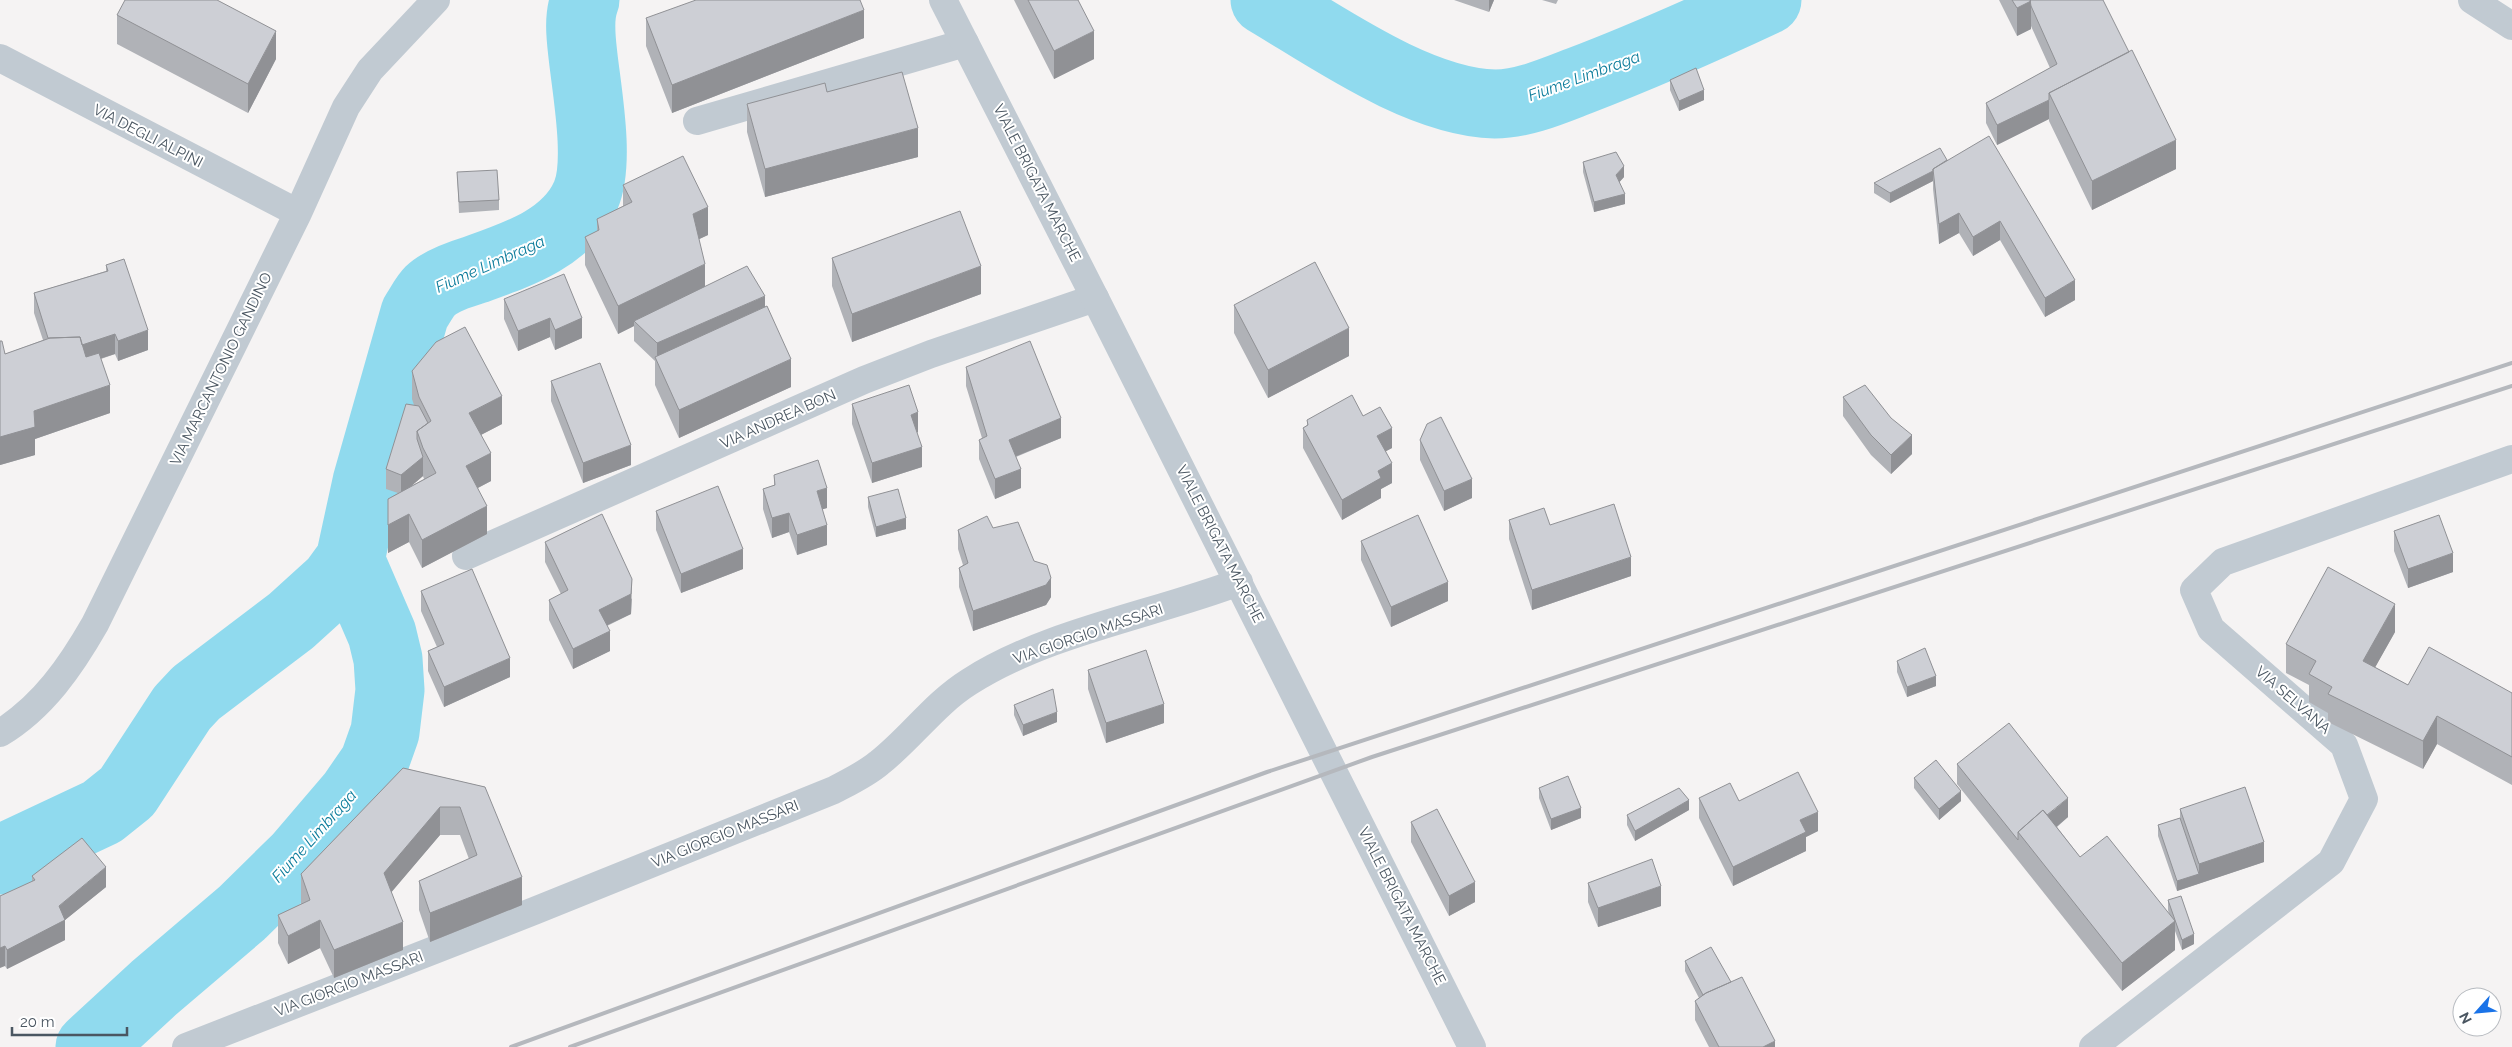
<svg xmlns="http://www.w3.org/2000/svg" width="2512" height="1047" viewBox="0 0 2512 1047" font-family="Raleway,sans-serif">
  <rect width="100%" height="100%" fill="#f5f3f3"/>
  <g fill="none" stroke-linecap="round" stroke-linejoin="round">
    <path stroke="#90daee" stroke-width="69" d="M1265,0C1329,38 1419,102 1495,104C1523,104 1553,91 1579,81C1642,57 1705,29 1767,0
      M0,860L102,812L127,792L182,708L196,693L291,621L334,582L350,560L367,482L415,313C420,306 424,297 430,291C440,281 461,274 474,270C516,255 567,239 586,195C600,162 587,92 583,56C581,38 578,17 585,0
      M90,1047L154,988L242,913L299,857L352,795L374,763L385,732L390,690L388,659L382,634L350,560"/>
    <path stroke="#c1cad2" stroke-width="28" d="M2472,0L2512,26
      M0,58L298,213
      M697,121L965,43
      M466,556L864,380L931,354L1095,298
      M0,733C43,707 71,666 95,624L298,213L346,107L370,70L436,0
      M186,1047L534,911L834,790C849,782 866,774 879,763C911,738 934,704 969,682C1047,632 1152,615 1239,582
      M2093,1047L2331,862L2364,799L2344,745L2211,629L2194,590L2223,562L2512,459"/>
    <path stroke="#c1cad2" stroke-width="28" d="M943,0L1095,298L1472,1047"/>
    <path stroke="#b5b8bd" stroke-width="4" d="M511,1047L1267,772L2512,363
      M570,1047L1372,757L2512,386"/>
  </g>
  <path fill="#b0b2b7" fill-rule="evenodd" d="M1014,0H1078L1094,59L1054,79Z
    M1454,0H1494L1489,12Z
    M1542,0H1558L1556,4Z
    M1999,0H2103L2176,169L2092,210L2049,121V119L1997,145L1986,123V103L2050,68L2031,26V29L2017,36Z
    M117,15L276,59L248,113L117,44Z
    M646,18L864,38L672,113L646,46Z
    M1670,80L1704,100L1679,111L1670,90Z
    M827,92L918,157L765,197L747,132V104Z
    M1947,160L2075,300L2045,317L2000,240L1973,256L1959,233L1939,244L1933,189V181L1890,203L1874,193V183Z
    M1583,162L1624,177L1619,182L1625,204L1594,212L1583,172Z
    M457,172L499,200V210L459,213Z
    M623,185L708,235L699,239L705,287L765,307L791,387L679,438L655,385V361L634,341V326L618,334L585,265V237L597,231V219L623,206Z
    M832,258L981,294L852,342L832,286Z
    M106,265L148,350L118,361L115,354L101,359L110,413L35,439V455L0,465V341L5,354L43,340L34,313V293L106,271Z
    M504,299L582,318V338L555,350L550,337L518,351L504,319Z
    M1234,305L1349,356L1268,398L1234,333Z
    M966,367L1061,438L1016,457L1021,488L995,499L979,459V440L982,438L966,386Z
    M412,371L502,424L481,435L491,481L478,488L487,534L422,568L409,542L388,553V499L398,493L386,489V469L414,405L412,399ZM423,476L424,479L411,486Z
    M551,381L631,465L583,483L551,401Z
    M1843,397L1912,454L1891,474L1871,455L1843,416Z
    M852,404L918,432L917,433L922,467L872,483L852,424Z
    M1363,416L1392,448L1386,451L1392,483L1381,489V498L1342,520L1303,448V428L1307,425V420Z
    M1420,440L1472,498L1444,511L1420,460Z
    M774,475L827,508L822,509L827,545L797,555L789,532L772,538L763,509V489L774,485Z
    M868,497L906,529L876,537L868,507Z
    M656,511L743,569L681,593L656,530Z
    M1509,520L1550,525L1631,576L1532,610L1509,539Z
    M993,528L1034,561L1051,597L1046,605L973,631L959,587V568L963,565L958,549V530Z
    M2394,531L2453,572L2408,588L2394,551Z
    M1361,541L1448,601L1391,627L1361,560Z
    M545,542L632,599L631,614L607,626L610,651L573,669L549,620V600L561,594L545,562Z
    M421,591L510,677L444,707L428,671V651L437,647L421,611Z
    M2395,632L2375,667L2408,685L2512,693V785L2437,744L2423,769L2328,722V713L2309,702V685L2286,673V644Z
    M1897,661L1936,686L1907,697L1897,672Z
    M1088,670L1164,723L1106,743L1088,689Z
    M1014,705L1057,722L1023,736L1014,715Z
    M1957,764L2068,817L2057,827L2080,857L2169,914L2168,910V900L2194,944L2182,950L2175,931V950L2122,991L1957,784Z
    M403,768L485,787L522,905L430,942L419,910V881L469,859L460,835H440L391,892L403,950L334,978L320,948L288,964L278,943V915L301,904V874Z
    M1914,778L1961,801L1939,820L1914,788Z
    M1539,788L1581,818L1551,830L1539,798Z
    M1699,798L1739,801L1818,831L1806,837V851L1733,886L1699,818Z
    M2180,809L2264,862L2177,891L2158,836V825L2180,818Z
    M1689,810L1635,841L1627,825V815Z
    M1411,822L1475,902L1449,916L1411,842Z
    M32,876L106,887L65,920V940L7,969L5,966L0,896L32,882Z
    M1588,883L1661,906L1598,927L1588,902Z
    M1685,961L1731,982L1775,1047H1709L1695,1020V1001L1699,998L1685,971Z"/>
  <path fill="#909195" d="M1489,0H1494L1489,12Z
    M2035,0L2031,2V29L2017,36V8L2029,2Z
    M864,10V38L672,113V85Z
    M276,31V59L248,113V84Z
    M1094,31V59L1054,79V51Z
    M1704,90V100L1679,111V101Z
    M2049,100V119L1997,145V125Z
    M918,128V157L765,197V169Z
    M2176,140V169L2092,210V181Z
    M1624,166V177L1616,186V175Z
    M1933,171V181L1890,203V193Z
    M1625,194V204L1594,212V202Z
    M708,207V235L693,242V214Z
    M1959,213V233L1939,244V224Z
    M2000,221V240L1973,256V237Z
    M705,264V292L634,321V326L618,334V306Z
    M981,266V294L852,342V314Z
    M2075,280V300L2045,317V298Z
    M765,296V316L657,361V343Z
    M550,318V337L518,351V331Z
    M582,318V338L555,350V330Z
    M1349,328V356L1268,398V370Z
    M148,330V350L118,361V341Z
    M115,334V354L80,365V345Z
    M791,359V387L679,438V410Z
    M110,385V413L35,439V455L0,465V437L34,411Z
    M502,396V424L469,441V413Z
    M918,412V432L911,434V415Z
    M1061,418V438L1009,459V440Z
    M1392,428V448L1377,456V436Z
    M1912,435V454L1891,474V455Z
    M631,445V465L583,483V463Z
    M922,447V467L872,483V463Z
    M491,453V481L466,494V466Z
    M423,457V476L401,495V475Z
    M1392,463V483L1381,489V498L1342,520V500L1378,471Z
    M1021,469V488L995,499V479Z
    M1472,479V498L1444,511V491Z
    M827,488V508L817,511V491Z
    M487,506V534L422,568V540Z
    M789,513V532L772,538V518Z
    M409,514V542L388,553V525Z
    M906,518V529L876,537V527Z
    M827,525V545L797,555V535Z
    M743,549V569L681,593V574Z
    M2453,553V572L2408,588V569Z
    M1631,557V576L1532,610V590Z
    M1051,578V597L1046,605L973,631V611Z
    M632,579L631,614L599,629V610Z
    M1448,582V601L1391,627V607Z
    M2395,604V632L2363,689V661Z
    M610,631V651L573,669V649Z
    M510,658V677L444,707V687Z
    M1936,676V686L1907,697V687Z
    M1164,704V723L1106,743V723Z
    M1057,712V722L1023,736V725Z
    M2437,716V744L2423,769V741Z
    M1961,791V801L1939,820V809Z
    M2068,798V817L2031,848L2022,837Z
    M1689,800V810L1635,841V831Z
    M440,807V835L384,901V873Z
    M1581,808V818L1551,830V819Z
    M1818,812V831L1806,837V851L1733,886V867L1800,820Z
    M2264,842V862L2177,891V881L2199,874V864Z
    M106,867V887L65,920V940L7,969V950Z
    M522,877V905L430,942V913Z
    M1475,882V902L1449,916V896Z
    M1661,886V906L1598,927V908Z
    M320,920V948L288,964V936Z
    M2175,921V950L2122,991V963Z
    M403,922V950L334,978V950Z
    M2194,934V944L2182,950V940Z
    M5,946V966L0,968V948Z
    M1775,1041V1047H1763Z"/>
  <path fill="#cdcfd5" stroke="#909195" d="M125,0H217L276,31L248,84L117,15Z
    M696,0H860L864,10L672,85L646,18Z
    M1028,0H1078L1094,31L1054,51Z
    M2012,0H2030L2031,1L2017,8Z
    M2030,0H2103L2129,52L2049,93V100L1997,125L1986,103L2057,64L2031,6Z
    M2132,50L2176,140L2092,181L2049,93Z
    M1696,68L1704,90L1679,101L1670,80Z
    M902,72L918,128L765,169L747,104L825,83L827,92Z
    M1989,136L2075,280L2045,298L2000,221L1973,237L1959,213L1939,224L1933,169Z
    M1940,148L1947,160L1933,169V171L1890,193L1874,183Z
    M1616,152L1624,166L1616,175L1625,194L1594,202L1583,162Z
    M683,156L708,207L693,214L705,264L618,306L585,237L599,230L597,219L632,202L623,185Z
    M497,170L499,200L459,202L457,172Z
    M960,211L981,266L852,314L832,258Z
    M124,259L148,330L118,341L115,334L82,345L80,337L50,338H48L34,293L108,271L106,265Z
    M1315,262L1349,328L1268,370L1234,305Z
    M747,266L765,296L657,343L634,321Z
    M564,274L582,318L555,330L550,318L518,331L504,299Z
    M767,306L791,359L679,410L655,357Z
    M465,327L502,396L469,413L491,453L466,466L487,506L422,540L409,514L388,525V499L436,473L423,448L417,431L431,421L419,397L412,371L436,342Z
    M80,337L86,357L99,353L110,385L34,411L35,427L0,437V341H2L5,354L50,338Z
    M1030,341L1061,418L1009,440L1021,469L995,479L979,440L987,436L966,367Z
    M600,363L631,445L583,463L551,381Z
    M909,385L918,412L911,415L922,447L872,463L852,404Z
    M1865,385L1891,418L1912,435L1891,455L1871,435L1843,397Z
    M1352,395L1363,416L1380,407L1392,428L1377,436L1392,463L1378,471L1381,478L1342,500L1303,428L1308,425L1307,420Z
    M406,404L419,406L428,423L417,431V439L423,457L401,475L386,469Z
    M1441,417L1472,479L1444,491L1420,440L1427,424Z
    M818,460L827,488L817,491L827,525L797,535L789,513L772,518L763,489L775,485L774,475Z
    M718,486L743,549L681,574L656,511Z
    M898,489L906,518L876,527L868,497Z
    M1614,504L1631,557L1532,590L1509,520L1544,508L1550,525Z
    M602,514L632,579L631,594L599,610L610,631L573,649L549,600L568,590L545,542Z
    M1418,515L1448,582L1391,607L1361,541Z
    M2439,515L2453,553L2408,569L2394,531Z
    M987,516L993,528L1018,522L1034,561L1047,565L1051,578L1046,585L973,611L959,568L968,563L958,530Z
    M2328,567L2395,604L2363,661L2408,685L2429,647L2512,693V757L2437,716L2423,741L2328,694L2332,687L2309,674L2316,661L2286,644Z
    M472,569L510,658L444,687L428,651L444,644L421,591Z
    M1925,648L1936,676L1907,687L1897,661Z
    M1146,650L1164,704L1106,723L1088,670Z
    M1053,689L1057,712L1023,725L1014,705Z
    M2009,723L2068,798L2047,815L2043,810L2018,832V840L1957,764Z
    M1936,760L1961,791L1939,809L1914,778Z
    M403,768L485,787L522,877L430,913L419,881L477,855L460,807H440L384,873L403,922L334,950L320,920L288,936L278,915L310,900L301,874Z
    M1798,772L1818,812L1800,820L1806,832L1733,867L1699,798L1730,783L1739,801Z
    M1568,776L1581,808L1551,819L1539,788Z
    M2245,787L2264,842L2199,864L2180,809Z
    M1679,788L1689,800L1635,831L1627,815Z
    M1437,809L1475,882L1449,896L1411,822Z
    M2043,810L2080,857L2107,836L2175,921L2122,963L2018,832Z
    M2180,818L2199,874L2177,881L2158,825Z
    M82,838L106,867L59,906L65,920L7,950L5,946L0,948V896L35,880L32,876Z
    M1652,859L1661,886L1598,908L1588,883Z
    M2181,896L2194,934L2182,940L2168,900Z
    M1711,947L1731,982L1706,993L1703,995L1685,961Z
    M1742,977L1775,1041L1763,1047H1719L1695,1001L1706,993Z"/>
  <g text-anchor="middle" dominant-baseline="central" stroke-width="4" stroke-linejoin="round" paint-order="stroke">
    <g font-size="15" fill="#4a5661" stroke="#fff">
      <text transform="translate(148 136) rotate(27)">VIA DEGLI ALPINI</text>
      <text transform="translate(1037 183) rotate(63)">VIALE BRIGATA MARCHE</text>
      <text transform="translate(221 369) rotate(-64)">VIA MARCANTONIO GANDINO</text>
      <text transform="translate(778 419) rotate(-24)">VIA ANDREA BON</text>
      <text transform="translate(1220 544) rotate(63)">VIALE BRIGATA MARCHE</text>
      <text transform="translate(1088 634) rotate(-19)">VIA GIORGIO MASSARI</text>
      <text transform="translate(2293 700) rotate(41)">VIA SELVANA</text>
      <text transform="translate(725 834) rotate(-22)">VIA GIORGIO MASSARI</text>
      <text transform="translate(1402 906) rotate(63)">VIALE BRIGATA MARCHE</text>
      <text transform="translate(349 984) rotate(-21)">VIA GIORGIO MASSARI</text>
    </g>
    <g font-size="16" font-style="italic" fill="#0c7c9b" stroke="#fff">
      <text transform="translate(1584 76) rotate(-20)">Fiume Limbraga</text>
      <text transform="translate(490 264) rotate(-24)">Fiume Limbraga</text>
      <text transform="translate(314 836) rotate(-48)">Fiume Limbraga</text>
    </g>
  </g>
  <g transform="translate(2477 1012) rotate(243)"><circle r="24" fill="#ffffff" stroke="#b7bbc0"/>
  <path d="M0-4L9 19L0 12L-9 19Z" fill="#1a73e8"/>
  <text y="-8" font-size="14" font-weight="bold" text-anchor="middle" fill="#4a5661">N</text>
  </g>
  <path d="M12 1027v8h115v-8" fill="none" stroke="#4a5661" stroke-width="2.5"/>
  <text x="20" y="1027" font-size="15" fill="#4a5661" stroke="#ffffff" stroke-width="4" paint-order="stroke">20 m</text>
</svg>
